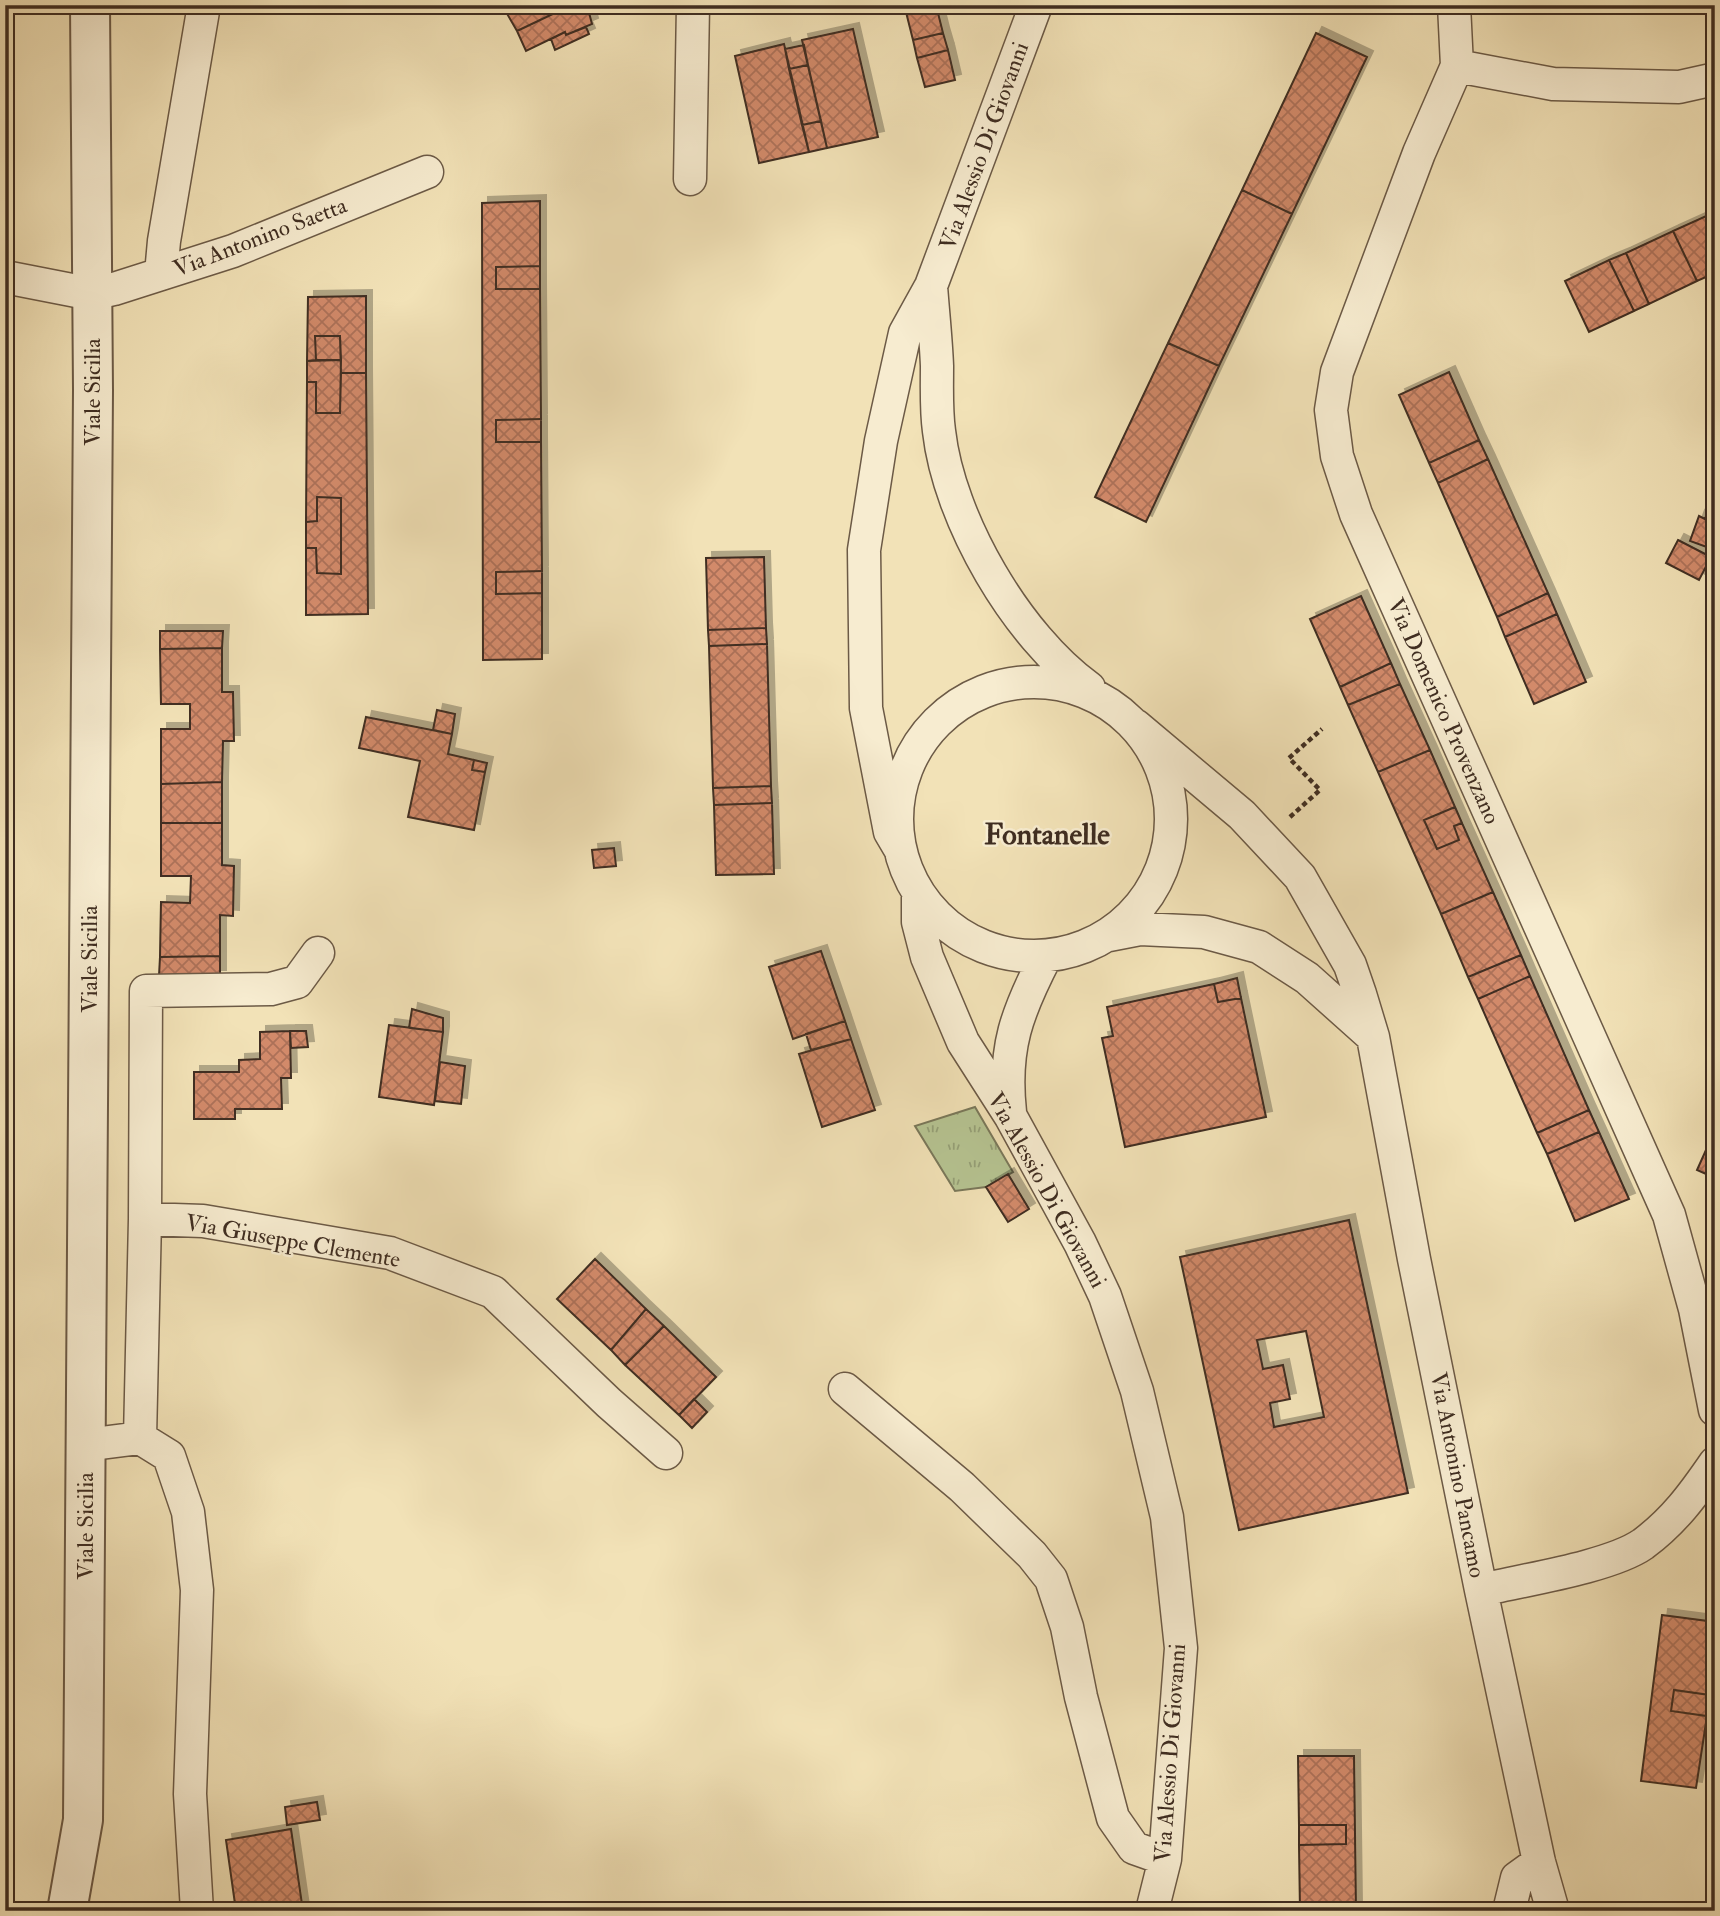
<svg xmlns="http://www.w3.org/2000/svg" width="1720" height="1916" viewBox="0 0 1720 1916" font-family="'IM FELL Double Pica',serif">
  <defs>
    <pattern id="park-tufts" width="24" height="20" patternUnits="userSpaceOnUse" patternTransform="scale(1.75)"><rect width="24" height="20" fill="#b6c492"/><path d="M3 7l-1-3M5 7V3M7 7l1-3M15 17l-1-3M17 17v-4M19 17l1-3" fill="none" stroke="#95a077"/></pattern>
    <pattern id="building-cross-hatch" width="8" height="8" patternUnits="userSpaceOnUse" patternTransform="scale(1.75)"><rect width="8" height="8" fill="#d28a6b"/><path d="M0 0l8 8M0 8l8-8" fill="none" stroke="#ac7158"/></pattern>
    <filter id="shadow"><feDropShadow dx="6" dy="-6" stdDeviation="0" flood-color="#0004"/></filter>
  </defs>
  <rect width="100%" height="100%" fill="#f2e2b7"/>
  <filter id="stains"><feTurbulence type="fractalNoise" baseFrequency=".00286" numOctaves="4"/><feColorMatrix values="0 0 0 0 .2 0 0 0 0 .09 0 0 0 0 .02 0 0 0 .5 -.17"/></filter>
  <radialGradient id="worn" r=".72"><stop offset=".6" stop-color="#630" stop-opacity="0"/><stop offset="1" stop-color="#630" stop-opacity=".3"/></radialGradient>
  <path fill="url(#park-tufts)" stroke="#7a785a" stroke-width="2" d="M975,1107L1013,1172L986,1187L955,1191L915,1126Z"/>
  <path fill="url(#building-cross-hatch)" stroke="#3f2d21" stroke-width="2" fill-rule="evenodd" filter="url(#shadow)" d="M502,5H555L557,12L517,31Z
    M587,5L592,24L566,35L565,32L526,51L517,31L557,12L554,6Z
    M936,5L943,33L913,40L906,12Z
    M586,27L589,34L555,50L551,39L565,32L566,35Z
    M853,29L878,137L827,148L802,40Z
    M943,33L948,50L917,58L913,40Z
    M1316,33L1367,57L1292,214L1242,190Z
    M784,44L809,152L759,163L735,56Z
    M804,45L808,65L789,69L785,49Z
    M948,50L955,80L925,87L917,58Z
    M808,65L821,121L802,125L789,69Z
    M821,121L827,148L809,152L802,125Z
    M1242,190L1292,214L1219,366L1168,343Z
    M540,201V266L496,267V289H540L541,419L496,420V442H541L542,571L496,572V594L542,593V659L483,660L482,203Z
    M1715,212V273L1697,281L1673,231Z
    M1673,231L1697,281L1649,304L1626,253Z
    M1626,253L1649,304L1634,311L1609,260Z
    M1609,260L1634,311L1589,332L1565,281Z
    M540,266V289H496V267Z
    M366,296V373H341L340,336H315L316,360L307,361L308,297Z
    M315,336H340L341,360H316Z
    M1168,343L1219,366L1146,522L1095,497Z
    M341,360L340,413H316V382H307V361Z
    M1449,372L1479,440L1429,463L1399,395Z
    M341,373H366L368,614L306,615V548H316L317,573L341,574V498L317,497V521L306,522L307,382H316V413H340Z
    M541,419V442H496V420Z
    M1479,440L1488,459L1438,483L1429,463Z
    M1488,459L1548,593L1497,617L1438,483Z
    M1715,492V550L1690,541L1699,516L1705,519Z
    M317,497L341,498V574L317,573L316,548H306V522L317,521Z
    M1678,540L1711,557L1699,580L1666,563Z
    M764,557L766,628L708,630L706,558Z
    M542,571V593L496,594V572Z
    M1548,593L1557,614L1505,637L1497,617Z
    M1361,596L1391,663L1340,687L1310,619Z
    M1557,614L1586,682L1534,704L1505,637Z
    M766,628L767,644L709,646L708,630Z
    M160,631H223L222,648L160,649Z
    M767,644L771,786L713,788L709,646Z
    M222,648V692H233L234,741H223L222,782L161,784V729H190V704H161L160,649Z
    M1391,663L1400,684L1348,705L1340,687Z
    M1400,684L1430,750L1378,772L1348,705Z
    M437,710L455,714L452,734L433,730Z
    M366,717L452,734L448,754L474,760L472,770L485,772L474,830L408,817L420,761L359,748Z
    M1430,750L1455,807L1424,820L1437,849L1459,840L1454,826L1462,823L1493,892L1441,914L1378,772Z
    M474,760L487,763L485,772L472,770Z
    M222,782V823H161V784Z
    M771,786L772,803L714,805L713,788Z
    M772,803L774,874L716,875L714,805Z
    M1455,807L1462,823L1454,826L1459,840L1437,849L1424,820Z
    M161,823H222V865L234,866L233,916L220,915V956L160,957L161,902L190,903L191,876H161Z
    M614,848L616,866L594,868L592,850Z
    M1493,892L1521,955L1468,977L1441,914Z
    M821,951L845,1021L793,1039L769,967Z
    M1521,955L1530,976L1478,999L1468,977Z
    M220,956V976H159L160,957Z
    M1530,976L1589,1110L1537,1133L1478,999Z
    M1237,978L1241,998L1218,1002L1214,984Z
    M1214,984L1218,1002L1241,998L1266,1117L1125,1147L1102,1038L1113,1036L1107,1007Z
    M412,1009L443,1018V1032L409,1028Z
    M845,1021L851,1039L811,1050L806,1034Z
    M389,1025L443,1032L434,1105L379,1097Z
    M290,1031H306L308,1047L291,1048Z
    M290,1031L291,1078H281L282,1109H235V1119H194V1072H239V1060L260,1059V1032Z
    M851,1039L875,1110L822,1127L799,1054Z
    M440,1062L465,1066L461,1104L435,1101Z
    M1589,1110L1599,1132L1547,1154L1537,1133Z
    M1599,1132L1629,1199L1575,1221L1547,1154Z
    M1710,1141L1715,1143V1178L1697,1170Z
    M1008,1174L1029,1209L1008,1222L986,1187Z
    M1349,1220L1408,1493L1239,1530L1180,1257ZM1306,1331L1324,1417L1274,1427L1270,1403L1290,1399L1283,1365L1263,1369L1257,1340Z
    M595,1259L646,1309L611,1350L557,1299Z
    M646,1309L664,1326L625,1365L611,1350Z
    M664,1326L716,1377L679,1415L625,1365Z
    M694,1399L707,1412L692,1428L679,1415Z
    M1662,1615L1715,1622V1658L1710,1695L1674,1690L1671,1711L1707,1716L1696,1788L1641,1781Z
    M1674,1690L1710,1695L1707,1716L1671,1711Z
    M1298,1756H1354L1356,1911H1300L1299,1845L1346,1844V1825H1299Z
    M317,1802L320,1820L287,1825L285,1807Z
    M1299,1825H1346V1844L1299,1845Z
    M291,1829L303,1911H236L226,1840Z"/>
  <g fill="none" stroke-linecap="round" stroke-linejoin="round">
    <defs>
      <path id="service" d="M1593,1911H1606"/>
      <path id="minor" d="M1454,5L1457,66L1419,153L1337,372L1331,410L1337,456L1356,514L1669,1215L1695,1309L1715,1410
        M1457,66L1553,84L1679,87L1715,79
        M690,179L693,5
        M161,274L164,241L204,5
        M5,277L92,294L114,289L233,251L427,172
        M931,286C933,313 936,340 937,366C937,388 936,410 939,431C949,520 1017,636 1089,688
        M897 819a137 137 0 1 1 274 0a137 137 0 1 1-274 0Z
        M1136,726L1242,815L1300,877L1350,965L1360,994L1373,1037L1414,1259L1481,1590L1539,1862L1553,1911
        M900,849L890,832L866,708L864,550L881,441L905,333L931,286L1036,5
        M918,893V922L927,957L963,1042L1011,1117L1080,1243L1105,1296L1137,1391L1167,1517L1181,1648L1165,1859L1152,1911
        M1109,935L1140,929L1204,932L1259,947L1307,978L1373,1037
        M1010,1112C1003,1048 1017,1012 1046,956
        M145,1219L203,1221L390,1253L493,1292L609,1403L666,1453
        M845,1389L962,1487L1032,1555L1051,1579L1067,1627L1081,1697L1113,1818L1134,1848L1165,1859
        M140,1438L145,1219L146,991L271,989L297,982L318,953
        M85,1445L140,1438L169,1456L188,1512L197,1590L190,1794L197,1911
        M1481,1590C1523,1580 1610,1567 1643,1544C1674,1521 1693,1495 1715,1463
        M1509,1911L1517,1878L1539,1862"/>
      <path id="tertiary" d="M67,1911L83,1820L93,390L90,5"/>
    </defs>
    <use href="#service" stroke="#6c5a46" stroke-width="19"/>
    <use href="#minor" stroke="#6c5a46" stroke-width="35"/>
    <use href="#tertiary" stroke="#6c5a46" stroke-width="42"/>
    <path stroke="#3f2d21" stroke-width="4.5" stroke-dasharray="5 3.5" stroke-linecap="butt" d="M1290,817L1320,790L1289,758L1322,729"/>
    <use href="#service" stroke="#f7ecd0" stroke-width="16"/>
    <use href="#minor" stroke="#f7ecd0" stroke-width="32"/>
    <use href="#tertiary" stroke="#f7ecd0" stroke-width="38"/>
  </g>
  <g text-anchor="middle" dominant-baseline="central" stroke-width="5" stroke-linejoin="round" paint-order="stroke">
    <g font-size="23" fill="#3f2d21" stroke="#f7ecd0">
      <text transform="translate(984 146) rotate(-70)">Via Alessio Di Giovanni</text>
      <text transform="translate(260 237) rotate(-21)">Via Antonino Saetta</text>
      <text transform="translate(92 392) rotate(-90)">Viale Sicilia</text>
      <text transform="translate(1444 711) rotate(66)">Via Domenico Provenzano</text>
      <text transform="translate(89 959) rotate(-90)">Viale Sicilia</text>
      <text transform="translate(1047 1190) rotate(61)">Via Alessio Di Giovanni</text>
      <text transform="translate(293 1241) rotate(10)">Via Giuseppe Clemente</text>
      <text transform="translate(1458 1475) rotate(79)">Via Antonino Pancamo</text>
      <text transform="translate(85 1526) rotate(-90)">Viale Sicilia</text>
      <text transform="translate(1170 1753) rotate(-86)">Via Alessio Di Giovanni</text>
    </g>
    <g font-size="30" font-weight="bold" fill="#3f2d21" stroke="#f7ecd0">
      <text x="1047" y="834">Fontanelle</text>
    </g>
  </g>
  <rect width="1720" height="1916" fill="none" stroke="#f2e2b7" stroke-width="28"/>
  <rect x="7" y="7" width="1706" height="1902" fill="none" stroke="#3f2d21" stroke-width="3.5"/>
  <rect x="14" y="14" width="1692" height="1888" fill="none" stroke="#3f2d21" stroke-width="2"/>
  <rect width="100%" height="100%" filter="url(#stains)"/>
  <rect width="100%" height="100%" fill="url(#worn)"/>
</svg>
